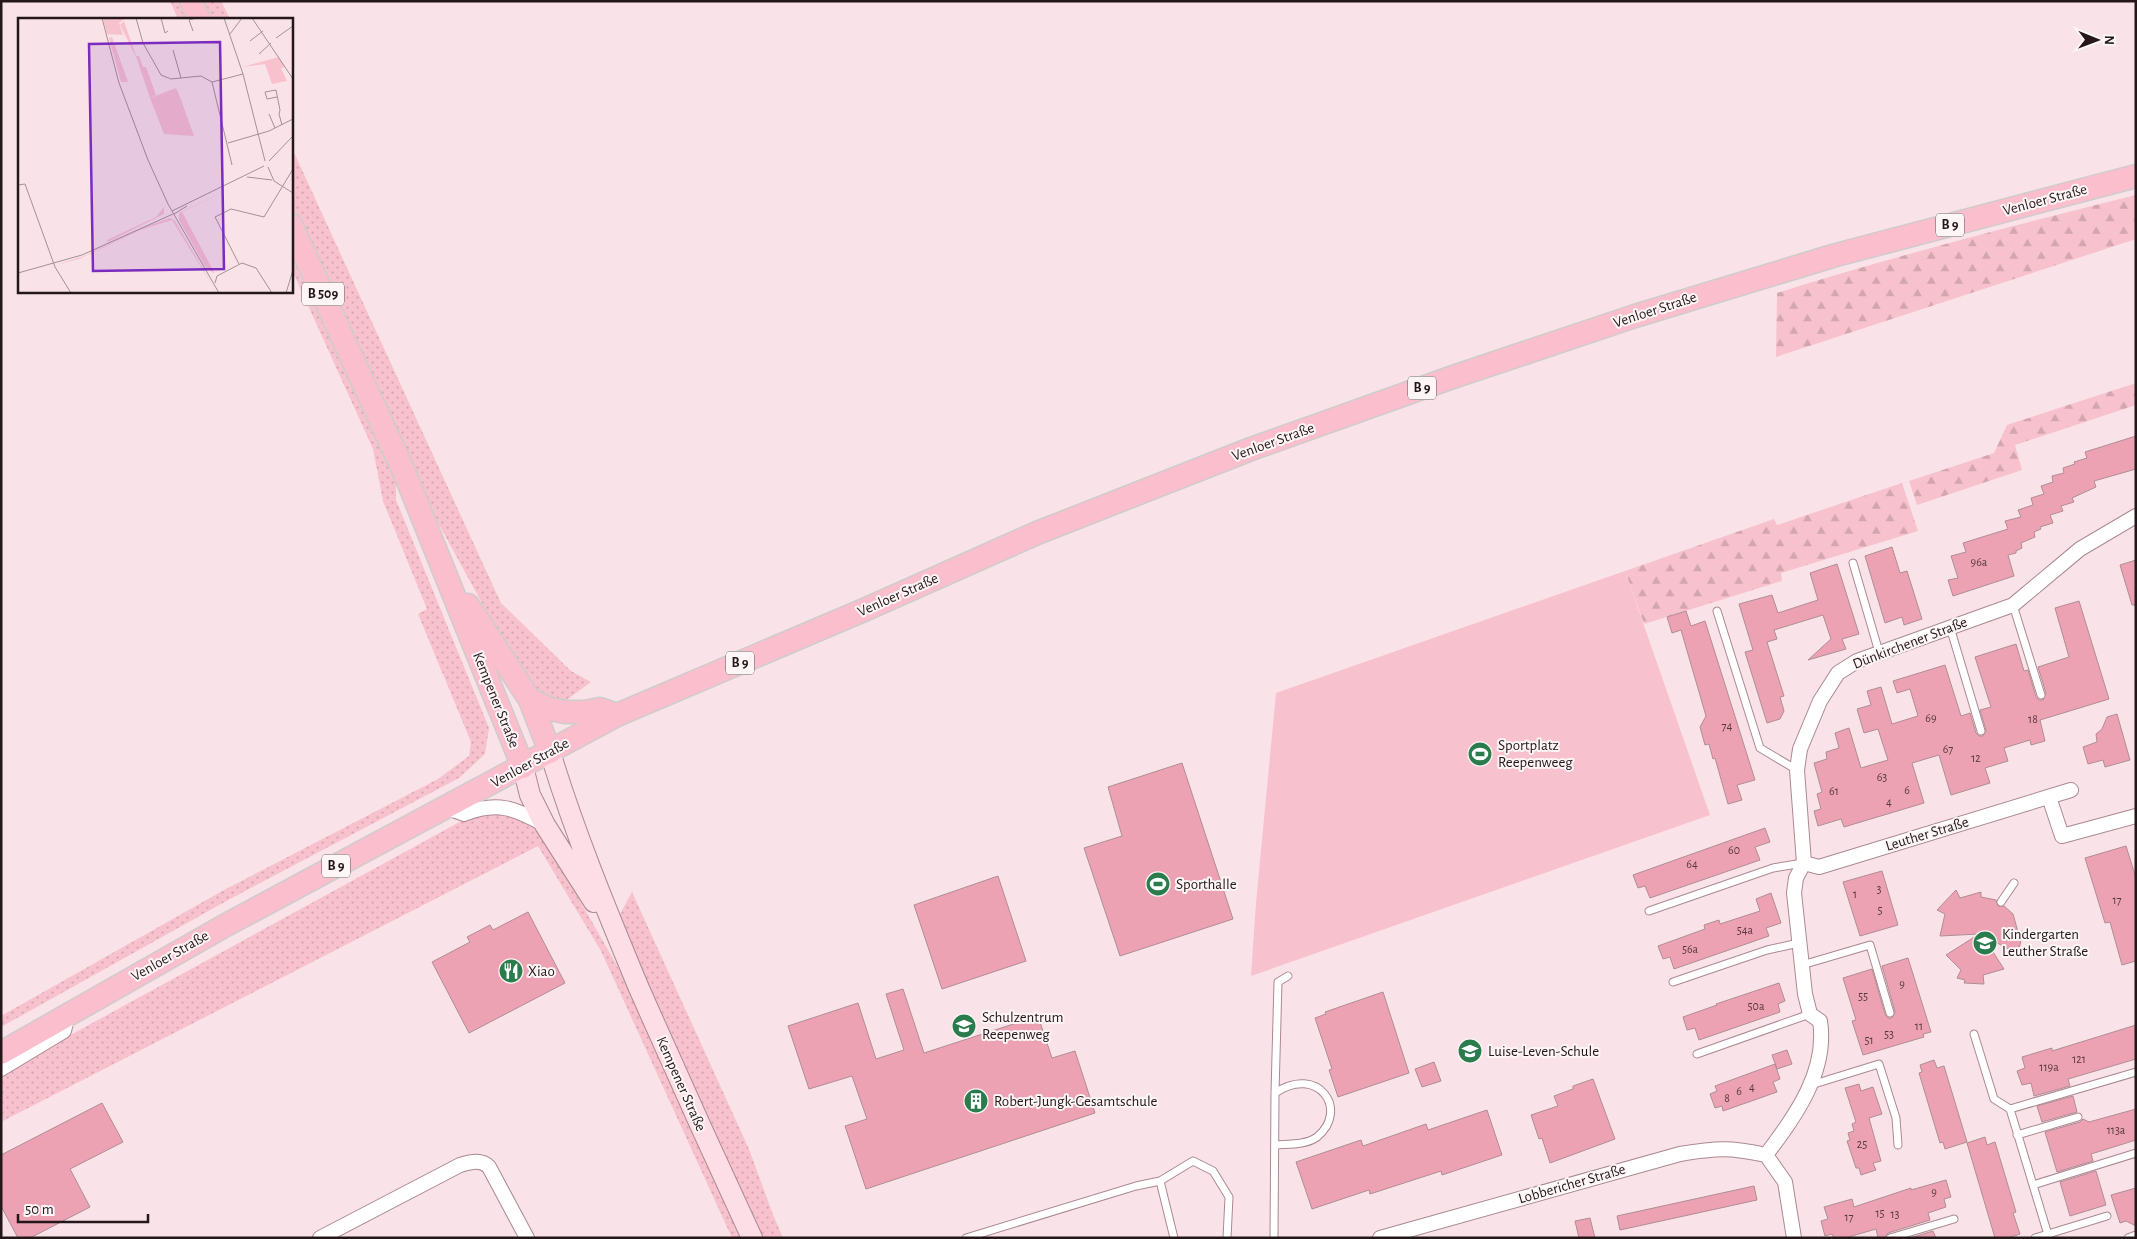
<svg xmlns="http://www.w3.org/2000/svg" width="2137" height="1239" viewBox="0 0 2137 1239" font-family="'Alegreya Sans',sans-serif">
  <defs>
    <pattern id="grass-dots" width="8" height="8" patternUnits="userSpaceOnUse" patternTransform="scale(1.25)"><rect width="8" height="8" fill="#f7c1cd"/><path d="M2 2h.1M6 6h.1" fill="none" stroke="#d3a5af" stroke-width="1.8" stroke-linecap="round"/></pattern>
    <pattern id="forest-firs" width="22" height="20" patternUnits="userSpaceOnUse" patternTransform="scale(1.25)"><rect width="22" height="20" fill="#f7c1cd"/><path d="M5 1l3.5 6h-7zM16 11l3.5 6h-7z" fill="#d3a5af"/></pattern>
  </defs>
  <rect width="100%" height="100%" fill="#fae3e8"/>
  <path fill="url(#grass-dots)" d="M170,1H182L190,19H178Z
    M197,1H221L230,19H205Z
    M291,146L501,603L571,671L591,682L561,704L543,697L523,678L436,519L291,207Z
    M291,243L396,474V500L489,728L485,754L459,778L230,899L1,1027V1016L224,890L438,779L469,756L471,742L418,614L427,609L383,501L373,449L291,268Z
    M485,813L502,814L529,823L545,840L627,983L743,1238H732L601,951L538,846L1,1122V1077L23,1061L465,819Z
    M632,892L749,1149L772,1212L783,1238H763L658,1008L620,914Z"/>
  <path fill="url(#forest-firs)" d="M2136,195V239L1776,357L1777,293C1895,256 2015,225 2136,195Z
    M2136,383V405L2015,445L2022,470L1917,505L1909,481L1994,453L2007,425Z
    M1902,483L1918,531L1781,573L1782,581L1644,624L1625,571L1774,519L1777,525Z"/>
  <path fill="#f7c1cd" d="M1625,571L1710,815L1251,976L1256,903L1276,693Z"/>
  <path fill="#eda2b3" stroke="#af8d94" d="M2136,436V469L2094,481L2096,487L2072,498L2074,502L2061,506L2063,511L2050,515L2053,523L2040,527L2041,529L2034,532L2035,537L2021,543L2022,548L2016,551V553L2008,555L2014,576L1953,596L1948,580L1958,578L1951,556L1966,552L1963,543L2008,529L2005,521L2021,517L2018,510L2033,505L2031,498L2044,494L2041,486L2053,482L2052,476L2064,473L2063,468L2075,464L2074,462L2087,458L2085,452Z
    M1892,547L1900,573L1907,571L1922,619L1904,625L1902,617L1885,623L1865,556Z
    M2136,560V605H2132L2120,565Z
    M1837,564L1859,634L1842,639L1846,649L1808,660L1831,639L1823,615L1774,630L1777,639L1767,642L1784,696L1780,697L1784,711L1780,719L1767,723L1745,652L1753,650L1739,604L1772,595L1778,613L1818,600L1810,573Z
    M2079,601L2109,699L2040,720L2045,741L2031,745L2030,740L2004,748L2008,761L1985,768L1990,783L1951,795L1939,755L1912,763L1924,803L1844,827L1841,819L1818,826L1814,811L1821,809L1817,794L1822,792L1814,763L1827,759L1826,752L1839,748L1835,733L1849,728L1861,768L1888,760L1878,729L1864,733L1857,709L1871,705L1867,691L1881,687L1892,724L1918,716L1910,689L1897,693L1893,681L1945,665L1961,716L1970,713L1976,733L1979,736H1983L1986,730L1980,710L1991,707L1975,657L2016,644L2024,671L2028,670L2036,697L2039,700H2043L2046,693L2038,667L2069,657L2055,608Z
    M1686,611L1691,626L1705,621L1755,780L1737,785L1742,800L1728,804L1715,758L1713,759L1709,744L1705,745L1700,727L1706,716L1681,630L1672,633L1667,617Z
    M2117,714L2130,760L2105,767L2103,760L2088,764L2083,747L2097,742L2096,734L2102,729L2107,717Z
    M1182,763L1233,919L1120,956L1084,848L1122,836L1108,787Z
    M1765,828L1770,842L1755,847L1760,860L1650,898L1645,886L1638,888L1633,875Z
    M2126,846L2136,878V961L2122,965L2110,922L2105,923L2085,858Z
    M1882,871L1898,925L1860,936L1843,882Z
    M998,876L1026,961L942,989L914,905Z
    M1956,890L1960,898L1981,892V897L1996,900L1998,906H2004L2013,914L2018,932L2023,931L2018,954L1982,935L2004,969L1983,975L1984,984L1964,983L1965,980L1957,978L1961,970L1946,955L1979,934L1940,936L1945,914L1937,910Z
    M1771,893L1781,923L1766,928L1769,936L1674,969L1670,957L1663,959L1658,946L1705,929L1704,925L1719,920L1720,924L1760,911L1756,899Z
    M528,912L565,983L469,1033L432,962L470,942L467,937L490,925L493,930Z
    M1908,958L1931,1032L1923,1034L1924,1037L1863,1055L1852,1021L1856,1020L1843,978L1872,969L1885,1014L1888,1018H1892L1895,1012L1882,966Z
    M1779,983L1785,1001L1778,1004L1780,1012L1699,1040L1695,1028L1687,1030L1683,1017L1717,1005L1716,1004Z
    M903,989L924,1053L1038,1016L1052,1058L1075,1051L1095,1113L866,1189L845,1126L867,1119L852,1076L809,1089L788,1026L858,1003L876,1059L904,1050L886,994Z
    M1383,992L1409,1073L1338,1097L1329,1070L1332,1069L1315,1018L1326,1014L1325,1012Z
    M2136,1025V1059L2068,1079L2070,1086L2034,1096L2031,1083L2022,1085L2017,1071L2025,1068L2022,1057L2052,1048V1051Z
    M1787,1050L1792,1064L1777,1069L1772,1055Z
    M1934,1060L1937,1068L1944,1066L1967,1142L1945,1149L1943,1142L1940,1143L1919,1073L1922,1072L1920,1065Z
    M1434,1062L1441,1081L1422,1087L1415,1069Z
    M1775,1064L1780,1079L1773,1082L1777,1092L1723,1111L1722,1106L1715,1108L1710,1094L1717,1091L1715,1086Z
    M1593,1079L1615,1139L1550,1163L1542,1138L1539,1139L1531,1115L1558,1106L1554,1096L1573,1089V1086Z
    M1859,1084L1861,1091L1873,1087L1882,1114L1869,1118L1881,1161L1873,1163L1876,1170L1861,1175L1859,1168H1856L1847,1141L1850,1140L1848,1133L1854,1131L1852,1124L1856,1122L1845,1088Z
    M2073,1096L2077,1112L2042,1122L2037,1106Z
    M102,1103L123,1142L70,1169L90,1207L30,1238H18L1,1206V1155Z
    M2136,1109V1140L2091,1154L2093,1161L2057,1172L2045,1132L2080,1122L2083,1119L2089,1122Z
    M1487,1110L1502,1155L1442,1175L1441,1171L1370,1194L1369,1190L1312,1209L1296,1162L1361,1140L1363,1146L1426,1124L1428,1130Z
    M1985,1137L1987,1145L1995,1142L2016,1212L2013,1213L2020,1234L2008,1238H1995L1967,1143Z
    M2096,1171L2106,1205L2070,1216L2060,1182Z
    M1946,1180L1951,1197L1944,1199L1946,1207L1928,1213L1930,1220L1888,1233L1885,1238H1878L1876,1229L1845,1238H1834L1832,1234L1825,1236L1821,1221L1828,1219L1824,1207L1852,1199L1854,1207L1911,1188V1190Z
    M1754,1186L1757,1200L1620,1230L1617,1216Z
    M2136,1188V1226L2126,1221L2120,1223L2111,1195Z
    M1590,1218L1595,1238H1579L1575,1221Z
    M1933,1231L1936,1238H1910Z"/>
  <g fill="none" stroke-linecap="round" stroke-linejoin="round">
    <defs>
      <path id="lane" d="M1853,563L1879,652
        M2013,605L2041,695
        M1717,611L1760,748L1797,770
        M1950,627L1981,731
        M2001,902L2014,883
        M1649,911L1773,868L1803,863
        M1802,965L1870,945L1890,1013
        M1673,982L1767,950L1799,943
        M1974,1034L1994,1099L2010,1109L2049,1238
        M1697,1054L1810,1014
        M1811,1085L1879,1064L1896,1118L1898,1145
        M1275,1093C1318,1064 1350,1110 1317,1137C1306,1145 1289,1144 1276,1145
        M2010,1109L2136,1072
        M2017,1135L2078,1117
        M1160,1181L1174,1238
        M2033,1185L2136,1153
        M966,1238L1136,1186L1160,1181L1193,1161L1213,1171L1229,1197L1227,1238
        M1274,1238L1275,1093L1278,982L1288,976
        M1890,1238L1954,1219
        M2035,1238L2107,1216
        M2128,1238L2136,1235"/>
      <path id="street" d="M2049,797L2062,836L2136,816
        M447,808L464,814C497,801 515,808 545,825
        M1804,863L1819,867L2071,790
        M1,1069L64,1031L68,1014
        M1766,1155C1795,1116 1828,1072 1820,1021L1810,1014L1805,994L1794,893L1796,878L1804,863L1797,770L1800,749L1820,701L1838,673L1857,661L2013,605L2080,549L2136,516
        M1766,1155L1785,1182L1794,1238
        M320,1238L460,1165C471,1162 481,1159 489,1167L527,1238
        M1380,1238L1680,1154C1716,1148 1730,1147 1766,1155"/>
      <path id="secondary" d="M550,752C574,831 606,909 638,986C675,1070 713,1154 752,1238
        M523,767L530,795L545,825L594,902"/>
      <path id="primary" d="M191,1L199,19
        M291,225L405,474L523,767
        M468,605L530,700L550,752
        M530,700L550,709L565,712H585L600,709L617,715
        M1,1053L226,925L617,715L864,610L1037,533L1251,449L1453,377L1635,316L1836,255L2136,176"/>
    </defs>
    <use href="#lane" stroke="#ab8990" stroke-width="9"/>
    <use href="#street" stroke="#ab8990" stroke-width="16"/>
    <use href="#secondary" stroke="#ab8990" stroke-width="22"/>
    <use href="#primary" stroke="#cfcccc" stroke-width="25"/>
    <use href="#lane" stroke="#fff" stroke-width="7"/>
    <use href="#street" stroke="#fff" stroke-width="14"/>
    <use href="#secondary" stroke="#fddee6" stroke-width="20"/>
    <use href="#primary" stroke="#fabecd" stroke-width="22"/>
  </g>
  <defs>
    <symbol id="stadium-disc" viewBox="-11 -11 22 22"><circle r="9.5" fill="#2b7c4d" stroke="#fdf5f6"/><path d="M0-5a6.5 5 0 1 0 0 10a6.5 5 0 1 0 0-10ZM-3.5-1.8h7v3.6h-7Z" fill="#fff"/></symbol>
    <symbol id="school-disc" viewBox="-11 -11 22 22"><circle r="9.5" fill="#2b7c4d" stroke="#fdf5f6"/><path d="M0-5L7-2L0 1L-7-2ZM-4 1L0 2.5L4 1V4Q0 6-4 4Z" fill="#fff"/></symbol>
    <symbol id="restaurant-disc" viewBox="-11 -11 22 22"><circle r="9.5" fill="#2b7c4d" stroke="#fdf5f6"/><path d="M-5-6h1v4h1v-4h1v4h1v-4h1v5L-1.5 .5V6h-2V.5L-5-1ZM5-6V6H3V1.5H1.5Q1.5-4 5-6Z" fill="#fff"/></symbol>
    <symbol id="building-disc" viewBox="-11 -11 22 22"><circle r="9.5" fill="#2b7c4d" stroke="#fdf5f6"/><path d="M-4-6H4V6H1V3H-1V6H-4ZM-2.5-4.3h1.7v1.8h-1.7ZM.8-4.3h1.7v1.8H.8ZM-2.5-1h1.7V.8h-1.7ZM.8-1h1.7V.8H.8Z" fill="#fff"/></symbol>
  </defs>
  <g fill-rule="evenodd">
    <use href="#stadium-disc" x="1466" y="740" width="28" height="28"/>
    <use href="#stadium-disc" x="1144" y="870" width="28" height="28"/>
    <use href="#school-disc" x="1971" y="929" width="28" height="28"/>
    <use href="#restaurant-disc" x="497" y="957" width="28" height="28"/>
    <use href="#school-disc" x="950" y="1012" width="28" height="28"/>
    <use href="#school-disc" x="1456" y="1037" width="28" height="28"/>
    <use href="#building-disc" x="962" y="1087" width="28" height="28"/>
  </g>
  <g text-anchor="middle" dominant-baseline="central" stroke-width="4" stroke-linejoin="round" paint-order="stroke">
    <g font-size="12" fill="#563a40">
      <text x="1979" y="562">96a</text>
      <text x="1931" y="718">69</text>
      <text x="2033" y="719">18</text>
      <text x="1727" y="726">74</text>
      <text x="1948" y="749">67</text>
      <text x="1976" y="758">12</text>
      <text x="1882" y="777">63</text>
      <text x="1907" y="790">6</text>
      <text x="1834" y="791">61</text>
      <text x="1889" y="802">4</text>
      <text x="1734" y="850">60</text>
      <text x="1692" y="864">64</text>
      <text x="1879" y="889">3</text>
      <text x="1855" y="894">1</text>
      <text x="2117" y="900">17</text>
      <text x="1880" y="910">5</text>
      <text x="1745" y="930">54a</text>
      <text x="1690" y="949">56a</text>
      <text x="1902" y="984">9</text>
      <text x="1863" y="996">55</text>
      <text x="1756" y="1006">50a</text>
      <text x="1919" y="1026">11</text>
      <text x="1889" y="1034">53</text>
      <text x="1869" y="1040">51</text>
      <text x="2079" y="1059">121</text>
      <text x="2049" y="1067">119a</text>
      <text x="1752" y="1087">4</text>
      <text x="1739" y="1091">6</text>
      <text x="1727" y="1098">8</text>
      <text x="2116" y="1130">113a</text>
      <text x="1862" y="1144">25</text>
      <text x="1934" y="1192">9</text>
      <text x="1880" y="1213">15</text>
      <text x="1895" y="1214">13</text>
      <text x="1849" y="1217">17</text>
    </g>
    <g fill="#fdf5f6" stroke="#645a5b" stroke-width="1">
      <rect x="1936" y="213.5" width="28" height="23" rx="4"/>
      <rect x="302" y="282.5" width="42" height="23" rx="4"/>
      <rect x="1408" y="376.5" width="28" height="23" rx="4"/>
      <rect x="726" y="651.5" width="28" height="23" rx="4"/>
      <rect x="322" y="854.5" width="28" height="23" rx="4"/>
    </g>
    <g font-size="14" font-weight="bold" fill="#231719">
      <text x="1950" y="225">B 9</text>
      <text x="323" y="294">B 509</text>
      <text x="1422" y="388">B 9</text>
      <text x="740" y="663">B 9</text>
      <text x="336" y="866">B 9</text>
    </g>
    <g font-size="15" fill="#231719" stroke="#fdf5f6">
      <text transform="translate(2045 200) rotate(-15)">Venloer Straße</text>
      <text transform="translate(1655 310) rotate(-18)">Venloer Straße</text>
      <text transform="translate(1273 442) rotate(-20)">Venloer Straße</text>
      <text transform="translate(898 595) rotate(-24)">Venloer Straße</text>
      <text transform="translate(1910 643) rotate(-21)">Dünkirchener Straße</text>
      <text transform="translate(496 700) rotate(68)">Kempener Straße</text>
      <text transform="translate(530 763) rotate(-29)">Venloer Straße</text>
      <text transform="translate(1927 834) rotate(-17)">Leuther Straße</text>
      <text transform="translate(170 956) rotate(-30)">Venloer Straße</text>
      <text transform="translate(681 1084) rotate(66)">Kempener Straße</text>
      <text transform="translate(1572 1184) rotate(-16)">Lobbericher Straße</text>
    </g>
    <g font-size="15" fill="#231719" stroke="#fdf5f6" text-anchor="start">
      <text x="1498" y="745">Sportplatz<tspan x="1498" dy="17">Reepenweeg</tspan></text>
      <text x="1176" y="884">Sporthalle</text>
      <text x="2002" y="934">Kindergarten<tspan x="2002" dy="17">Leuther Straße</tspan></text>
      <text x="528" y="971">Xiao</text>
      <text x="982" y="1017">Schulzentrum<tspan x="982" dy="17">Reepenweg</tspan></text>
      <text x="1488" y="1051">Luise-Leven-Schule</text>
      <text x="994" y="1101">Robert-Jungk-Gesamtschule</text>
    </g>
  </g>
  <g transform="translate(18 18)">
    <rect width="275" height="275" fill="#fae3e8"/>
    <path d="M85,0H108L101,5L105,17L89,16ZM261,39L267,49L263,50L269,63L254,66L247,46L224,49ZM231,161L164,194L196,254L219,245L195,255L187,248L161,202V195ZM146,189V196L90,224L89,222L138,199ZM152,200L157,203L199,275L154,202L122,212L61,241L38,247L66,238L124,210Z" fill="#f7c1cd"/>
    <path d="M106,3L118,38H121L125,49H128L138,77L132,80L119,41L102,7ZM94,19L110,64H103L91,20Z" fill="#f7c1cd"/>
    <path d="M158,70L162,79L176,118L146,116L132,80Z" fill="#f7c1cd"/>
    <path fill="none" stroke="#a49195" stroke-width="1" d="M84,0L101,65L130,142L150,186L201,275M118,0L125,25L143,57L153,61L183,58L194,64M143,0L147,15L150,13M206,0L225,56L247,143M234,0L275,61M175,13L171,2L178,0M212,16L224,0M258,20L275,8M232,23L245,13M155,32L163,60M241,36L253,25M194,64L214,147M194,64L225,56M259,79L249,81L247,74L258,72L262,92L261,96L264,107M251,96L257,110M210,125L251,113L275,101M251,143L275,118M250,149L256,163L275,175M229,159L254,162M0,167L7,166L37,249L53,275M154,193L246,148M156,196L169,188M221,246L197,199L213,191L246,199L275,151M0,255L64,237L155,196M197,265L199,258L224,245L238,250L254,275M268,275L275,252"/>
    <path fill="#7b2cbf" fill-opacity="0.15" stroke="#7b2cbf" stroke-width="2.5" d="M202,24L206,251L75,253L71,26Z"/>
    <rect width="275" height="275" fill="none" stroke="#231719" stroke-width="2.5"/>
  </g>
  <rect width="2137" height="1239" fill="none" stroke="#231719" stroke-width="5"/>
  <g transform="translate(2097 40) rotate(91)" stroke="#fdf5f6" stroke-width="4" paint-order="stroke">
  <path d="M0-4L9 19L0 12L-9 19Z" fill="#231719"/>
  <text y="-8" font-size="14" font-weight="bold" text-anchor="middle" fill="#231719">N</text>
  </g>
  <path d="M18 1214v8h130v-8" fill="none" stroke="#231719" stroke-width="2.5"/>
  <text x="25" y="1214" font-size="15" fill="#231719" stroke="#fdf5f6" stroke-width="4" paint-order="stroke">50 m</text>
</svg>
